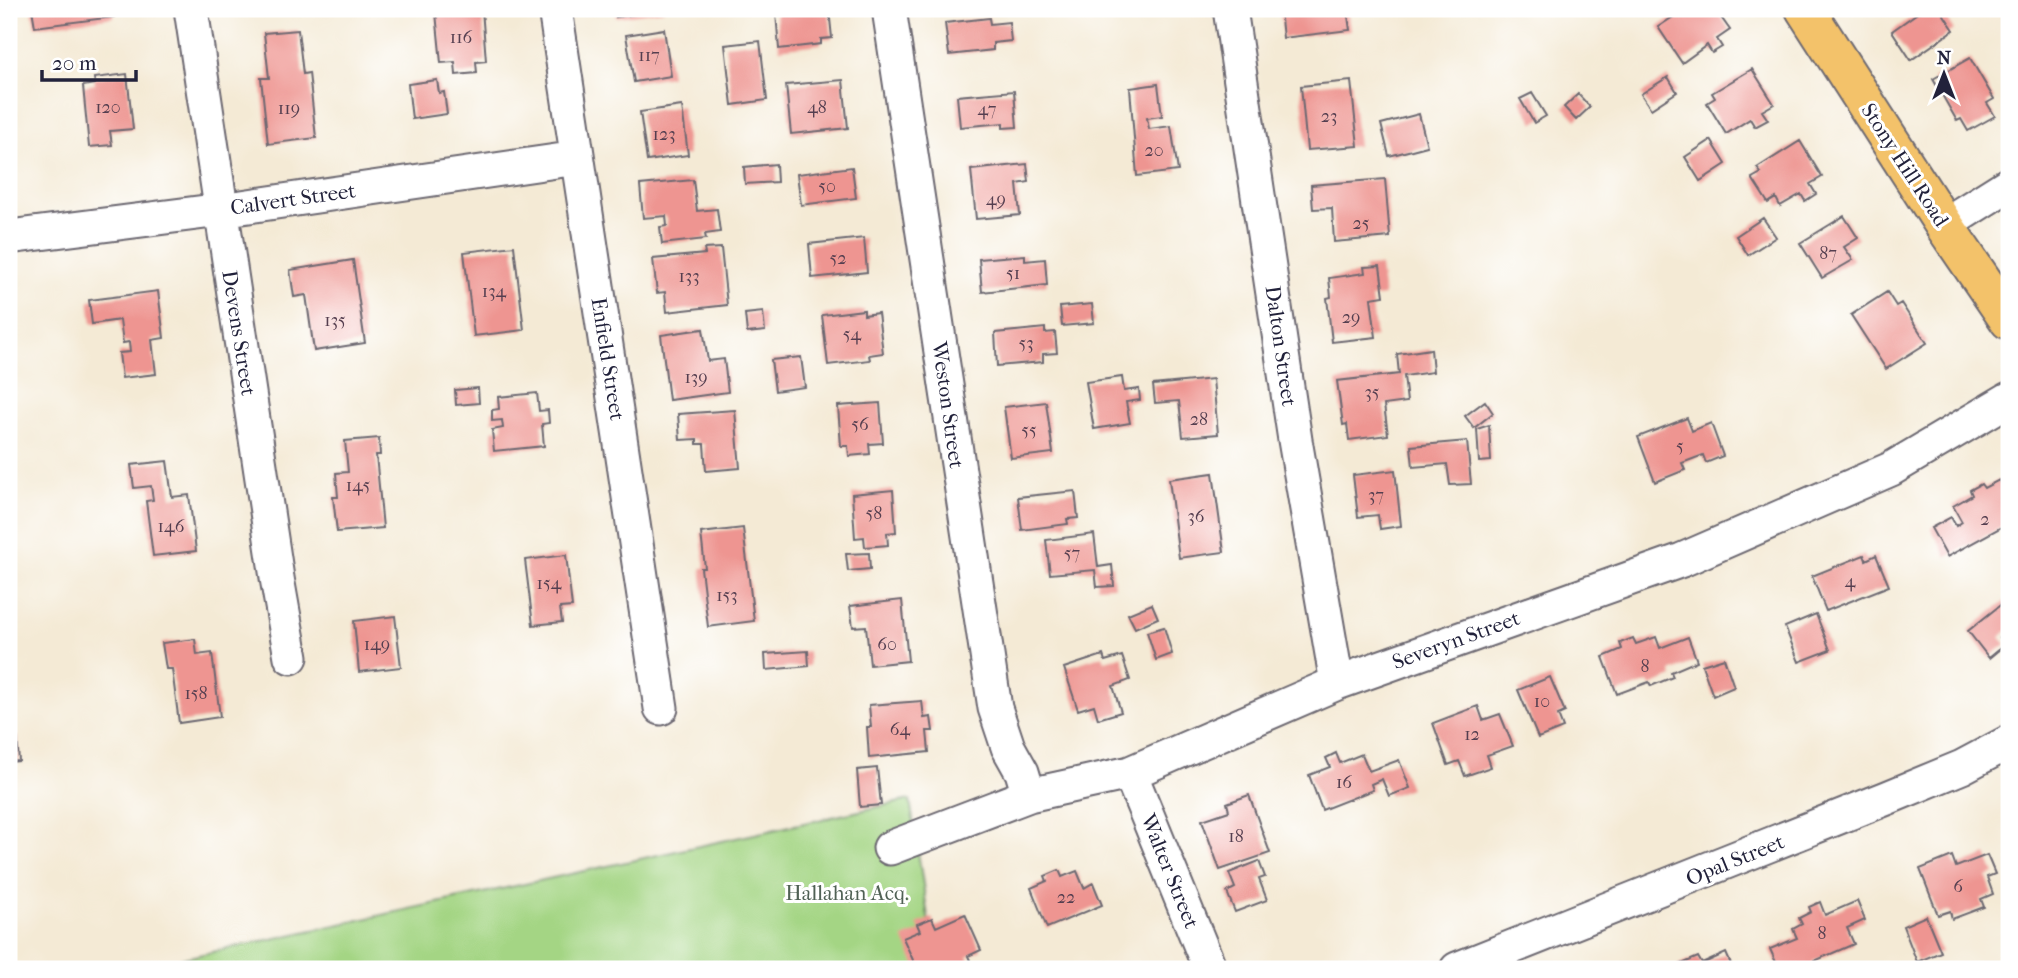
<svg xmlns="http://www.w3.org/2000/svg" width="2018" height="978" viewBox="0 0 2018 978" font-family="'IM FELL French Canon',serif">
  <rect width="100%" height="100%" fill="#fff"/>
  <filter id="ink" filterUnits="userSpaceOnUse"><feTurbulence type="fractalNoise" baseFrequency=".0143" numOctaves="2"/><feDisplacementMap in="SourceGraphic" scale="14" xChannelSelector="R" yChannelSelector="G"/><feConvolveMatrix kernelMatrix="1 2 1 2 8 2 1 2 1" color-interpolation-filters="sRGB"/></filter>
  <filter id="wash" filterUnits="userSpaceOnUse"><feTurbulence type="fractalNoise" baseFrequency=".00686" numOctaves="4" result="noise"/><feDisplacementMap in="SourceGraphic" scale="28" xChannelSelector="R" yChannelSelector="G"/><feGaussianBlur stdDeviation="1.57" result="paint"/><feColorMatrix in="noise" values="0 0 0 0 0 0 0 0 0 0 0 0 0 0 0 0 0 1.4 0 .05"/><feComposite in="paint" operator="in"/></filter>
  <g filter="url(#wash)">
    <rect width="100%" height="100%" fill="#f4ead5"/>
    <path fill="#a4d584" stroke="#637c60" stroke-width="2" d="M910,800L936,969H134Z"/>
    <g id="blocks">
      <path fill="#ee9591" d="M32,9H113L114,17L35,27Z
        M482,9L486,61L476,62L477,73L456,75L455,62L441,63L436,13Z
        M615,9H664V10L616,17Z
        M819,9H829L832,38L821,39V44L779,49L776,13Z
        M1280,9H1347L1350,30L1283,38Z
        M1685,9H1715L1730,30L1717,39L1722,47L1712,53L1707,45L1682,63L1658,27Z
        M1923,9H1940L1954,30L1911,60L1892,31Z
        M989,18L990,24L1009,22L1011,41L993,43V50L949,55L945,23Z
        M664,29L671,76L634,82L626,35Z
        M298,30L303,74L309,73L316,138L268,144L261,78H269L264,33Z
        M760,41L767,100L732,105L725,45Z
        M1970,58L1994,99L1987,103L1995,116L1968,131L1961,119L1957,121L1933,79Z
        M1752,69L1774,104L1762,111L1768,120L1755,127L1750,119L1726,134L1707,103L1715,98L1712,93Z
        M127,74L133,129L110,131L112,145L89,147L83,86L95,84L94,78Z
        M1668,77L1677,92L1651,109L1641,94Z
        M437,80L439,93L444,92L447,114L412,119L408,84Z
        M843,80L848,128L791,134L786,85Z
        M1351,81L1358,146L1307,150L1301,86Z
        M1158,84L1162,116L1147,118L1149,129L1171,126L1178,171L1137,176L1130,88Z
        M1014,91L1017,127L1003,128V123L960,127L957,96Z
        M1532,93L1546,116L1534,123L1520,99Z
        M1578,94L1590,107L1576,120L1564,107Z
        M682,106L688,155L647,161L640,112Z
        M1419,114L1427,146L1389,156L1381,124Z
        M1711,140L1726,164L1700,181L1685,157Z
        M1800,141L1822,177L1810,184L1816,194L1805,201L1801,194L1780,206L1776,198L1768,203L1752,178L1761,173L1757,168Z
        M776,164L777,182L745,184L744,167Z
        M1027,164L1029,182L1017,184L1020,215L976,219L971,170Z
        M852,167L856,198L801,205L797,174Z
        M1385,179L1390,237L1334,242L1332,208L1313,209L1311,185Z
        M693,180L697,211L717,209L720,232L705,234L706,239L662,244L660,227L667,226L666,216L643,218L640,185Z
        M1844,216L1858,238L1844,247L1853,260L1822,278L1800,243Z
        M1763,218L1776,237L1748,255L1736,236Z
        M864,238L867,272L812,278L809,244Z
        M514,246L524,330L474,336L464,252Z
        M721,248L727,305L667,312L665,292L657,293L653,259L705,254L704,249Z
        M1025,255V261L1045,259L1047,285L982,292L979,259Z
        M353,260L365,343L314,351L306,295L294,297L290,270Z
        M1380,266L1384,296L1371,298L1376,337L1332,342L1327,298L1331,297L1329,278L1365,273L1364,267Z
        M158,291L164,338L152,340L156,374L122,378L119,353L130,352L129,342L123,343L120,320L92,324L89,300Z
        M1887,292L1896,306L1901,303L1927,343L1886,369L1851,315Z
        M1092,304L1094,323L1062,326L1060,307Z
        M864,310V315L878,313L883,353L869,355L870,360L828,365L822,315Z
        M763,312L765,331L747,333L745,314Z
        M1045,328V333L1055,332L1057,353L1043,354V362L997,366L995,333Z
        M703,329L708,361L724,359L728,392L669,400L661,335Z
        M1431,349L1433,372L1404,376L1407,402L1384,405L1388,435L1349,440L1347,424L1343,425L1337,381L1399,374L1397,354Z
        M801,357L805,387L775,391L771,360Z
        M1122,377L1124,391L1139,389L1140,400L1126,402L1130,423L1094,429L1086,382Z
        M1213,379L1218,434L1183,437L1179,401L1155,403L1153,385Z
        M478,388L479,403L456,405L455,390Z
        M537,393L539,411L548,410L549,423L542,424L544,446L494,451L492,430L503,428L502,420L492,421V410L499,409L498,397Z
        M1485,401L1493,413L1474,428L1465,416Z
        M1046,402L1053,453L1011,458L1004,407Z
        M880,403L883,443L869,444L870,454L849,456L848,446H841L838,406Z
        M735,410L740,468L706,471L704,444H697V439L680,440L678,414Z
        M1687,418L1692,431L1711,423L1723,456L1706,463L1703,455L1682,463L1685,470L1655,482L1638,437Z
        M1489,425L1491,461L1479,462L1477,429Z
        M379,438L380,455H376L383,528L337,532L333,497H338L336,473L348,472L345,441Z
        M1467,441L1471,484L1450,485L1447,464L1413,467L1411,446Z
        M167,461L172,497L189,495L196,551L153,556L146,501L153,500L151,486L134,488L131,465Z
        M1395,470L1401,526L1380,529L1378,515L1358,517L1353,475Z
        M1213,473L1224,552L1179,558L1169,479Z
        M1999,480L2006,493L2009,491V523L1947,557L1931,528L1951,517L1956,526L1962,522L1953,506L1972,495L1970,490L1981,484L1984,488Z
        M893,490L896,532L887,533L888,545L865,547L864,537L855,538L852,494Z
        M1075,491L1078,518L1067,519L1068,524L1022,530L1018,497Z
        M743,528L754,621L708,627L701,568H705L701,533Z
        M1094,534L1098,567L1112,565L1114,586L1097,587L1095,570L1050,574L1046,540Z
        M869,553L870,569L848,571L846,554Z
        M566,555L572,607L560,608L562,622L533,625L525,560Z
        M1864,555L1866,560L1876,555L1889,586L1826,611L1812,576Z
        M2009,598V634L2007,631L2000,637L2006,644L1989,658L1968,631Z
        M902,600L908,661L870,665L866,626L853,627L850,606Z
        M1152,604L1158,618L1135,628L1128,614Z
        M1816,614L1830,650L1799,662L1785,627Z
        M395,616L401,667L359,672L354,621Z
        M1164,627L1172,654L1156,660L1147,632Z
        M1656,637L1660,648L1688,637L1697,661L1671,672L1673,677L1651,686L1649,682L1617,694L1603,657L1622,649L1620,643L1633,638L1636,644Z
        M195,639L197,655L212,653L220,717L179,723L172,669H166L162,643Z
        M808,651L809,666L766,670L765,654Z
        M1103,655L1105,661L1122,656L1130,680L1113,686L1121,712L1098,719L1094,705L1078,710L1064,668Z
        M1724,658L1734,687L1713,696L1702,665Z
        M1550,677L1565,712L1558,715L1563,728L1538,738L1518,690Z
        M922,701L924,718L931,717L933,731H927L929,752L869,758L867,727H871L869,705Z
        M1478,706L1483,720L1500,714L1513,746L1487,755L1491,767L1465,776L1459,761L1448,765L1433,723Z
        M9,725H11V736H17L19,761L9,762Z
        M1336,753L1340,763L1362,754L1369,771L1399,760L1410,788L1389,796L1382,779L1371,784L1373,790L1322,810L1309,775L1330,767L1326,758Z
        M877,768L881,805L860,807L857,770Z
        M1249,795L1270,853L1220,870L1202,820L1229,811L1227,803Z
        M1987,855L1995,874L1987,877L1993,894L1981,899L1984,907L1952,919L1950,911L1938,915L1920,869L1952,856L1956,867Z
        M1259,861L1265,877L1259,879L1267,900L1235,912L1227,892L1235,888L1229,873Z
        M1059,870L1062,877L1077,871L1084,888L1093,883L1102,905L1047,928L1031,888L1047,881L1045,876Z
        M1857,901L1865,920L1847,928L1854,944L1812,962L1815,969H1779L1770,949L1797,938L1793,929L1802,924L1799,918L1811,912L1809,907L1820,902L1825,915Z
        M965,914L981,950L968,956L974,969H946L945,966L938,969H917L903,938L920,931L917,924L932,918L936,927Z
        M1926,916L1941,952L1917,962L1903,926Z
        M1726,953L1733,969H1670L1698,957L1702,964Z"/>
    </g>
  </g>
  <g filter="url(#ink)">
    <use href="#blocks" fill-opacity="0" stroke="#6c6871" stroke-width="2"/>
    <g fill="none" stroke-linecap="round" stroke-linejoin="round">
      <defs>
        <path id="minor" d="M191,9L277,578L291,657
          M555,9L661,708
          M889,9L995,708L1008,747L1022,772L1029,795
          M1230,9L1295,440L1337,683
          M1944,225L2009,184
          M9,237L221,210L577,158
          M1130,773L1210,969
          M890,848L1029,795L1130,773L1337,683L1682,560L1891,469L2009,399
          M1457,969L1887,798L1962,767L2009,742"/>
        <path id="major" d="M1805,9L1944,225L2009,320"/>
      </defs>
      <use href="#minor" stroke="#6c6871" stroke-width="37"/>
      <use href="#major" stroke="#6c6871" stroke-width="42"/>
      <use href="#minor" stroke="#fff" stroke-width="33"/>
      <use href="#major" stroke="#f3c26a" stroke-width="38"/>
    </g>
  </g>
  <g text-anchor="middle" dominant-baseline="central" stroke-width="6" stroke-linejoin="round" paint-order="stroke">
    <g font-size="18" fill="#553f50">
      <text x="461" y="37">116</text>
      <text x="649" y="55">117</text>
      <text x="108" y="107">120</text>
      <text x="817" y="107">48</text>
      <text x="289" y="108">119</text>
      <text x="987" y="109">47</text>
      <text x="1329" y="116">23</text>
      <text x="664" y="134">123</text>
      <text x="1154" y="150">20</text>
      <text x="827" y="186">50</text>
      <text x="996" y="199">49</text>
      <text x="1361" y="223">25</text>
      <text x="1828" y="253">87</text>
      <text x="838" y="258">52</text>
      <text x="1013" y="273">51</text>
      <text x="689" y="276">133</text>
      <text x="494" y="291">134</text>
      <text x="1351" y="317">29</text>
      <text x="335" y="320">135</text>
      <text x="852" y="334">54</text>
      <text x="1026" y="343">53</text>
      <text x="696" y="377">139</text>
      <text x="1372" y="392">35</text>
      <text x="1199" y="419">28</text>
      <text x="860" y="424">56</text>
      <text x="1029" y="430">55</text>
      <text x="1680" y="446">5</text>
      <text x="358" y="485">145</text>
      <text x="1376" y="495">37</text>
      <text x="874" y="513">58</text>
      <text x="1196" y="516">36</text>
      <text x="1985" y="519">2</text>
      <text x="171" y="526">146</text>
      <text x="1072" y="553">57</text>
      <text x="1850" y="581">4</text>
      <text x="549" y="583">154</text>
      <text x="727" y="595">153</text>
      <text x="377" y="644">149</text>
      <text x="887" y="644">60</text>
      <text x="1645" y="666">8</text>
      <text x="196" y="693">158</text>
      <text x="1542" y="701">10</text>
      <text x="900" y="729">64</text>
      <text x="1472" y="734">12</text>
      <text x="1344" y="782">16</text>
      <text x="1236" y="836">18</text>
      <text x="1958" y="886">6</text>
      <text x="1066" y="897">22</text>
      <text x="1822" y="933">8</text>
    </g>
    <g font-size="21" fill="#22223b" stroke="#fff">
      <text transform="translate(1905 165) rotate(57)">Stony Hill Road</text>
      <text transform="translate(293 199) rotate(-8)">Calvert Street</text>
      <text transform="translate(239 333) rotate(81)">Devens Street</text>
      <text transform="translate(1281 346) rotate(82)">Dalton Street</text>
      <text transform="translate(608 359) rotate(81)">Enfield Street</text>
      <text transform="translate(948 405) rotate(82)">Weston Street</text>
      <text transform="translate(1456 640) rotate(-20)">Severyn Street</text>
      <text transform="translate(1735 860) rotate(-22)">Opal Street</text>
      <text transform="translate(1170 871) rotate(68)">Walter Street</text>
    </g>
    <g font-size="21" fill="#506155" stroke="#fff">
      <text x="847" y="893">Hallahan Acq.</text>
    </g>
  </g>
  <rect width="2018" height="978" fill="none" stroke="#fff" stroke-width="35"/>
  <g transform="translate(1944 74)" stroke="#ffffff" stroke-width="5" paint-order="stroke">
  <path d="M0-5L12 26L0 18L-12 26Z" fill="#22223b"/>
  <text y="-10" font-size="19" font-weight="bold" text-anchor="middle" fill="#22223b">N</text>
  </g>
  <path d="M42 70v10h94v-10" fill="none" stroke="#22223b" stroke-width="3.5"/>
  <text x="52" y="70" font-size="21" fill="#22223b" stroke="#ffffff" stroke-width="5" paint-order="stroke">20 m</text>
</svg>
